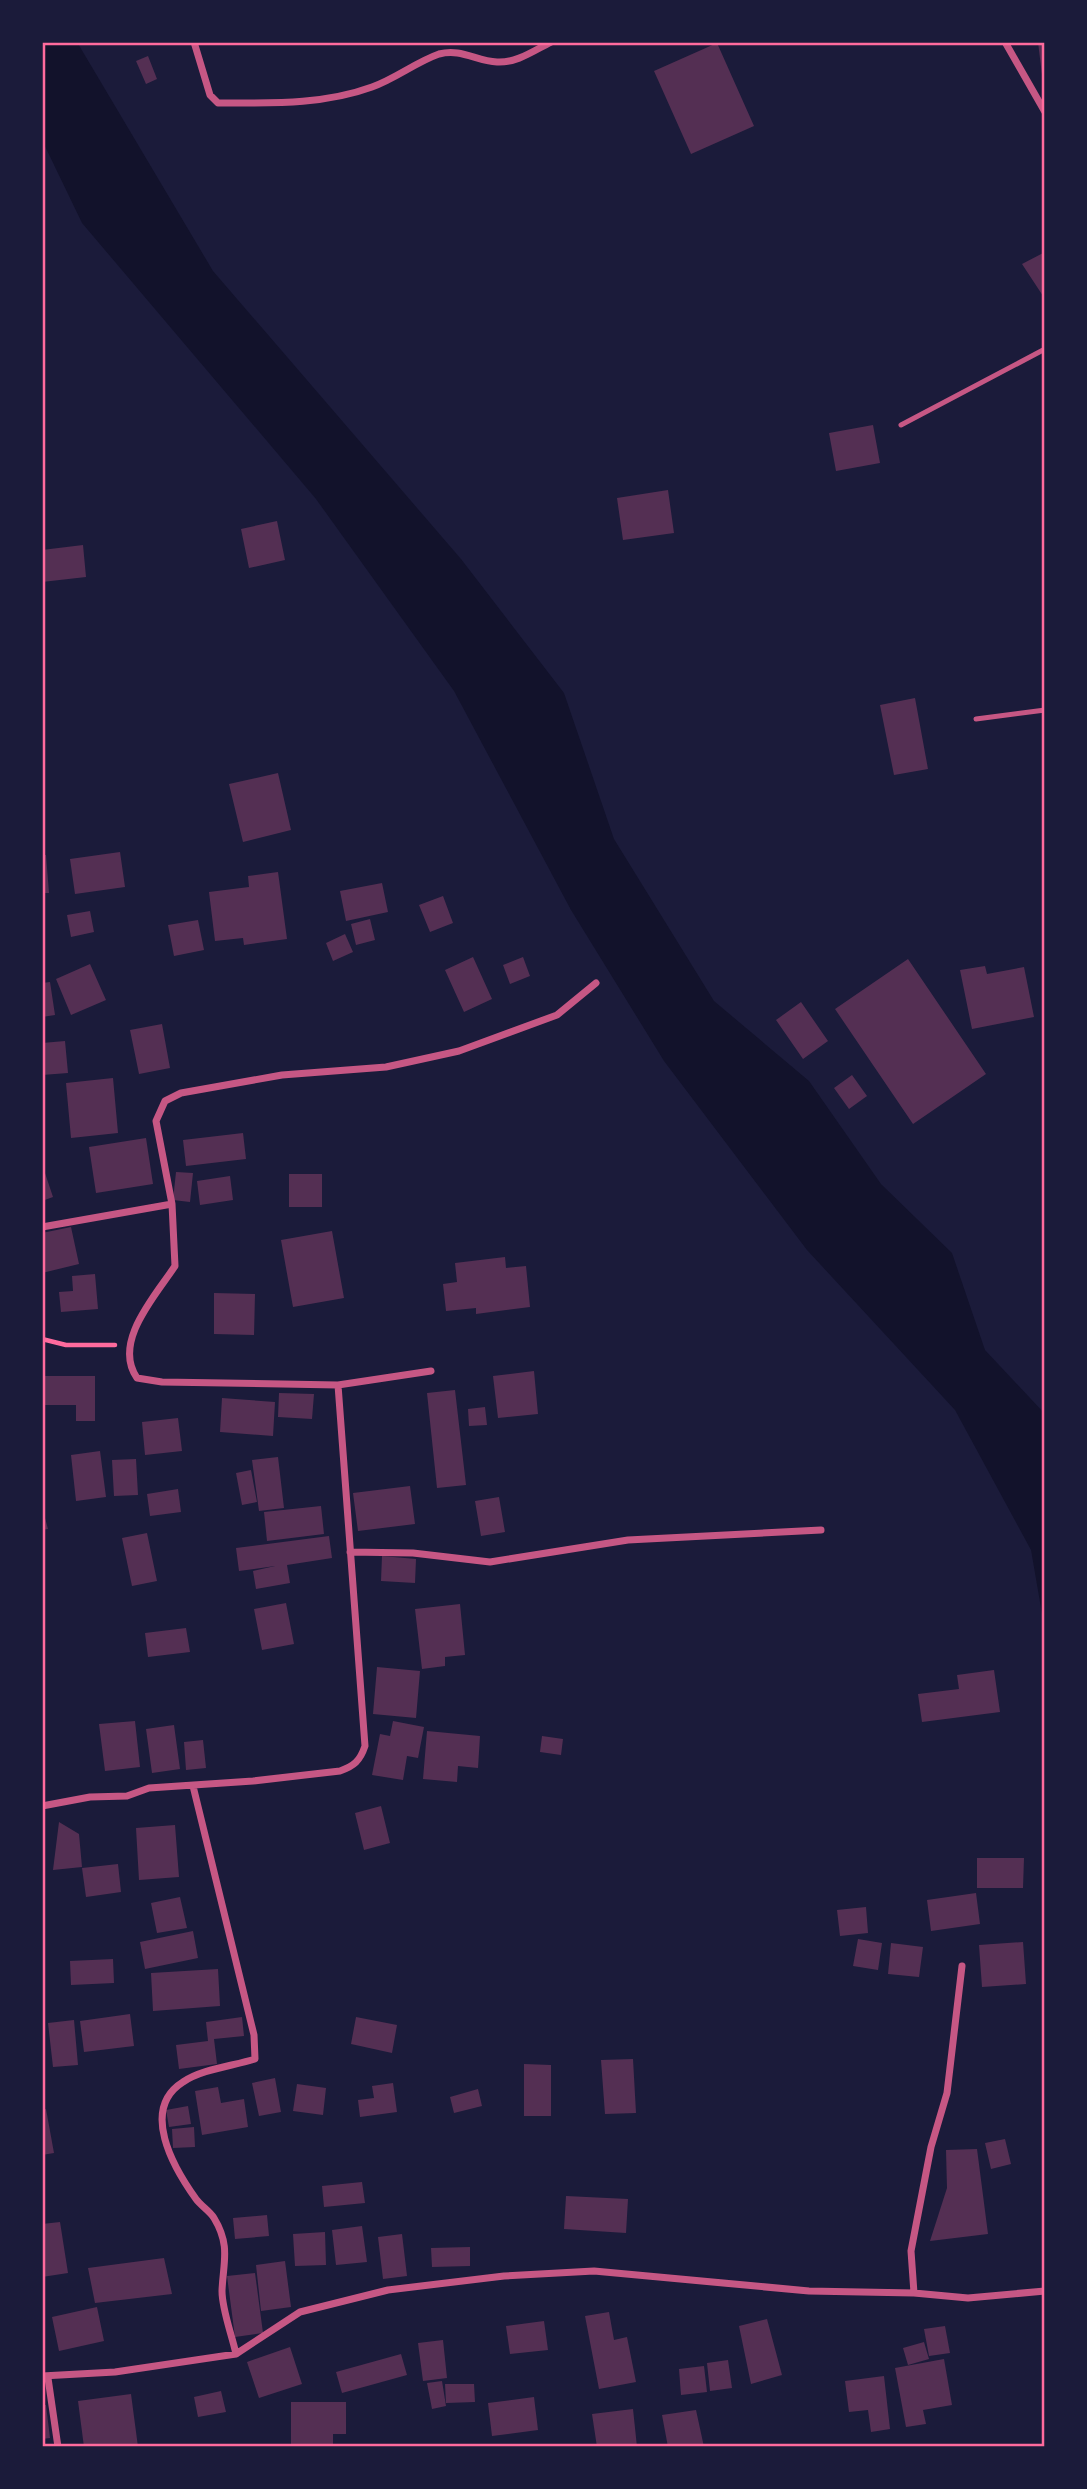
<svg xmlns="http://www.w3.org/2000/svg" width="1087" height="2489" viewBox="0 0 1087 2489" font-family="'Source Sans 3',sans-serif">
  <rect width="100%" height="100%" fill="#1b1b3a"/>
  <path fill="#12122b" d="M42,42H77L213,271L461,559L564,693L614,839L714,1001L809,1081L881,1184L952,1253L985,1350L1045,1414V1631L1031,1550L955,1410L807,1250L664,1061L571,910L454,691L316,499L82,223L42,140Z"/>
  <path fill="#542f53" d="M1038,42H1045V83H1043Z
    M717,43L754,126L691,154L654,71Z
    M148,56L157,79L146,84L136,61Z
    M1045,252V299L1022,264Z
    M873,425L880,463L836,471L829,433Z
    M668,490L674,533L623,540L617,498Z
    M277,521L285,560L249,568L241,529Z
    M83,545L86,577L42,582V550Z
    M915,698L928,769L894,775L880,705Z
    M278,773L291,830L243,842L229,784Z
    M120,852L125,887L75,894L70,859Z
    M42,855H46L49,893H42Z
    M278,872L287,939L244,945L243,938L215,941L209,892L249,887L248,876Z
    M382,883L388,912L346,921L340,891Z
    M443,896L453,923L430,932L419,905Z
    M90,911L94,932L71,937L67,915Z
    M370,919L375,940L356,945L351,924Z
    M198,920L204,950L174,956L168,925Z
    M345,934L353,952L333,961L326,943Z
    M473,957L492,999L464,1012L445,970Z
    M523,957L530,976L510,984L503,965Z
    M908,959L986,1074L913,1124L835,1009Z
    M90,964L106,1000L71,1015L56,979Z
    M985,966L987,974L1024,967L1034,1017L972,1029L960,970Z
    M50,982L55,1015L42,1017V983Z
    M801,1002L828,1041L803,1059L776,1020Z
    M162,1024L170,1068L139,1074L130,1030Z
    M65,1041L68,1073L42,1075V1043Z
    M852,1075L867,1096L849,1109L834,1088Z
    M113,1078L118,1133L71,1138L66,1083Z
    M243,1133L246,1159L186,1166L183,1140Z
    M146,1138L153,1184L96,1193L89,1147Z
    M42,1164L53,1197L42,1201Z
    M176,1172L193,1173L190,1202L173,1200Z
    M289,1174H322V1207H289Z
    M230,1176L233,1200L200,1205L197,1181Z
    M71,1227L79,1264L42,1273V1233Z
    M332,1231L344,1298L293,1307L281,1240Z
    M505,1257L506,1268L526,1266L530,1307L476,1314V1308L446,1311L443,1284L457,1282L455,1263Z
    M95,1274L98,1309L61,1312L59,1292L73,1291L72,1276Z
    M214,1293L255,1294L254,1335L214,1334Z
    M534,1371L538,1414L498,1418L493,1376Z
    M42,1376H95V1421H76V1405H42Z
    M455,1390L466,1485L437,1488L427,1393Z
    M279,1393L314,1394L312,1419L278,1417Z
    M222,1398L275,1402L273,1436L220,1432Z
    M485,1407L487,1425L469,1426L468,1409Z
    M178,1418L182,1451L145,1455L142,1422Z
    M100,1451L106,1497L76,1501L71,1455Z
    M278,1457L284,1508L259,1511L252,1460Z
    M136,1459L138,1495L114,1496L112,1460Z
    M251,1470L257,1502L242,1505L236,1473Z
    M410,1486L415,1524L358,1531L353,1493Z
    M178,1489L181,1512L150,1516L147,1494Z
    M499,1497L505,1532L481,1536L475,1501Z
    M321,1506L324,1534L267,1541L264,1512Z
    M42,1507L48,1529L42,1530Z
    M147,1533L157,1581L132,1586L122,1538Z
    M329,1536L332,1558L287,1565L290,1583L256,1589L253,1571L275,1566L239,1571L236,1548Z
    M382,1556L416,1559L415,1583L381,1581Z
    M286,1603L294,1644L262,1650L254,1609Z
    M460,1604L465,1655L445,1657V1666L422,1669L415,1609Z
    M186,1628L190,1652L148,1657L145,1633Z
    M377,1667L420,1671L416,1718L373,1714Z
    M994,1670L1000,1712L922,1722L918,1694L959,1689L957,1675Z
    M135,1721L140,1767L105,1771L99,1724Z
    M393,1721L424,1727L418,1758L407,1756L403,1780L372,1775L380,1734L390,1736Z
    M174,1725L180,1769L152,1773L146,1729Z
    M427,1731L480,1736L478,1768L458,1766L457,1782L423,1779Z
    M542,1736L563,1739L561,1755L540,1752Z
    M203,1740L206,1768L186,1770L184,1742Z
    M381,1806L390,1843L364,1850L355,1813Z
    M59,1822L79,1834L82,1867L53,1870Z
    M175,1825L179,1877L139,1880L136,1828Z
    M977,1858H1024L1023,1888H977Z
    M118,1864L121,1892L86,1897L82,1868Z
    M976,1893L980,1924L931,1931L927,1900Z
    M180,1897L187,1928L157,1933L151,1903Z
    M866,1907L868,1933L840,1936L837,1910Z
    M193,1931L198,1958L145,1969L140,1942Z
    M858,1939L882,1943L878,1970L853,1966Z
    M1023,1942L1026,1984L982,1987L979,1945Z
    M891,1943L923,1947L919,1977L888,1974Z
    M113,1959L114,1983L71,1985L70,1961Z
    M218,1969L220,2006L153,2011L151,1973Z
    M130,2014L134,2046L84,2052L80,2021Z
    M242,2017L244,2036L214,2039L217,2064L179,2069L176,2045L208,2041L206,2022Z
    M356,2017L397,2025L392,2053L351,2044Z
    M74,2020L78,2065L53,2067L48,2023Z
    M633,2059L636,2113L605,2114L601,2060Z
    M524,2064L551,2065V2116H524Z
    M275,2078L281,2112L259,2116L252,2083Z
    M393,2083L397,2112L360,2117L358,2100L374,2098L372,2086Z
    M297,2084L326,2088L323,2115L293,2111Z
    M218,2087L221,2103L244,2099L248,2127L202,2135L195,2091Z
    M478,2089L482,2106L454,2113L450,2097Z
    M188,2106L191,2124L169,2127L166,2110Z
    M46,2109L54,2153L42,2155V2110Z
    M194,2127L195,2147L173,2148L172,2129Z
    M1005,2139L1011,2164L991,2169L985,2143Z
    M977,2149L988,2234L930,2241L947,2188L946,2150Z
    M362,2182L365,2203L324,2207L322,2186Z
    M566,2196L628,2199L626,2233L564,2229Z
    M267,2215L269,2236L235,2239L233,2218Z
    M60,2222L68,2273L42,2277V2224Z
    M362,2226L367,2262L336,2265L332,2230Z
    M325,2232L326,2265L295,2266L293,2234Z
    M402,2234L407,2276L383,2279L378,2237Z
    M470,2247V2266L432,2267L431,2248Z
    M164,2258L172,2294L95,2303L88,2268Z
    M285,2261L291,2307L261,2311L256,2265Z
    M255,2273L263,2333L235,2337L227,2276Z
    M97,2307L104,2341L59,2351L52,2317Z
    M609,2312L614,2340L627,2337L636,2382L599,2389L585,2316Z
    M767,2319L782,2375L751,2384L739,2326Z
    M544,2321L548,2350L510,2354L506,2326Z
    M945,2326L950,2353L929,2356L924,2329Z
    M443,2340L447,2378L423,2381L418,2343Z
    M924,2342L929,2359L908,2365L903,2348Z
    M290,2347L302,2384L259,2398L247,2362Z
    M401,2354L407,2375L342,2393L336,2372Z
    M944,2359L952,2405L923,2410L926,2424L906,2427L895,2368Z
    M728,2360L732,2388L710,2391L707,2363Z
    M704,2366L707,2392L681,2395L679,2369Z
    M884,2376L890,2429L871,2432L868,2410L849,2412L845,2381Z
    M442,2381L446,2406L432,2409L427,2383Z
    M445,2384H474L475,2402L446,2403Z
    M221,2391L226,2412L198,2417L194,2397Z
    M131,2394L138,2447H84L78,2401Z
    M534,2397L538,2430L492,2436L488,2403Z
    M291,2402H346V2434H333V2447H291Z
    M42,2405H46L50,2438L42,2439Z
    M633,2409L637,2447H597L592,2414Z
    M696,2410L704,2447H668L662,2415Z"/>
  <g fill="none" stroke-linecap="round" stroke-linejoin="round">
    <path stroke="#ff6b9d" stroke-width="4.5" d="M42,1339L66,1345H115"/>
    <path stroke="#c65784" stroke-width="5" d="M901,425L1045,349
      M976,719L1045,710"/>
    <path stroke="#c65784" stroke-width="7" d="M194,42L210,95L218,103C269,103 323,105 372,87C395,79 416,62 439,54C461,48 476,61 497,62C517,63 533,51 551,42
      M1005,42L1045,112
      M42,1227L172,1204
      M431,1371L338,1385L162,1382L137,1378C112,1342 156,1295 175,1266L172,1204L156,1121L165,1101L181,1093L282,1075L386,1067L459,1051L557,1015L596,983
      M350,1552L413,1553L490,1562L628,1540L821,1530
      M193,1786L254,2035L255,2059C233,2066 202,2069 183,2082C140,2109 173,2167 196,2199C201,2206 210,2211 214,2218C231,2246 223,2263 222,2291C222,2310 232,2335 236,2354
      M42,1806L90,1797L127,1796L149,1788L253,1781L340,1771C354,1766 360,1761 365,1746L338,1385
      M914,2293L911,2251L931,2147L947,2093L962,1966
      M42,2376L115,2372L236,2354L300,2312L388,2290L504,2276L594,2271L809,2291L914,2293L968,2298L1045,2291
      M48,2378L58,2447"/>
  </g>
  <rect width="1087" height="2489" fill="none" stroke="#1b1b3a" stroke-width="88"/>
  <rect x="44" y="44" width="999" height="2401" fill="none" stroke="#ff6b9d" stroke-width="2.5"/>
</svg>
